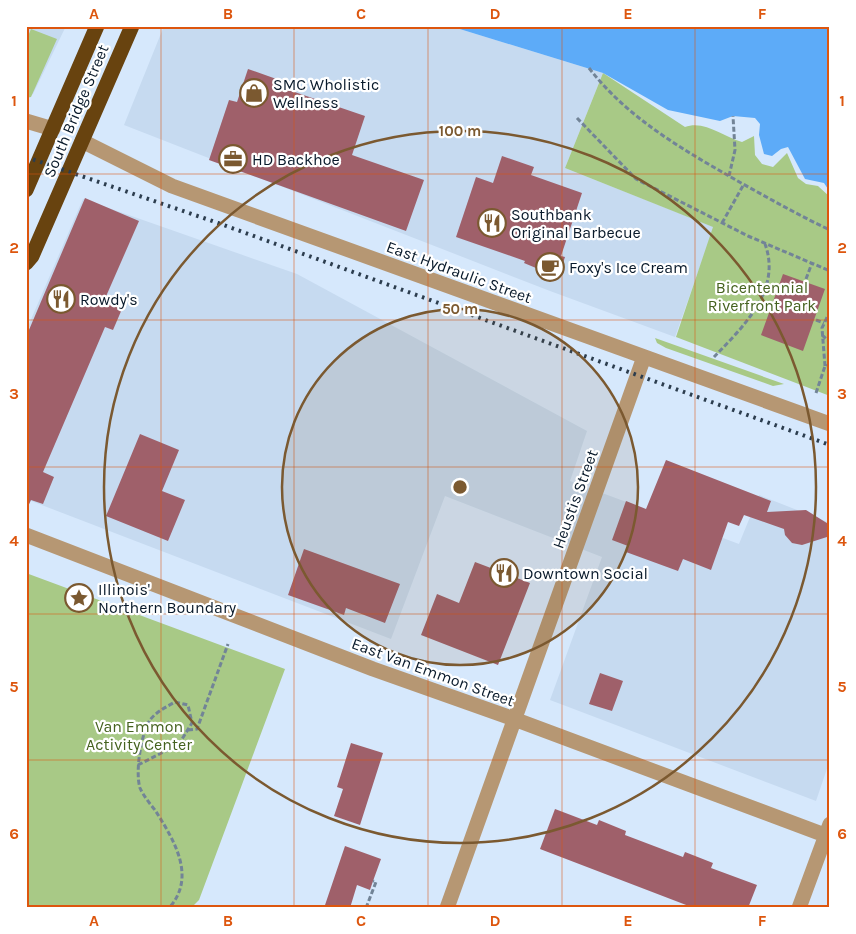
<svg xmlns="http://www.w3.org/2000/svg" width="856" height="934" viewBox="0 0 856 934" font-family="Karla,sans-serif">
  <rect width="100%" height="100%" fill="#d6e8fc"/>
  <path fill="#c6daf0" d="M26,26H66L33,94L26,97Z
    M164,26H450L603,73L565,168L714,227L675,337L550,291L124,125Z
    M83,199L297,274L587,431L570,481L739,544L759,495L830,523V760L816,801L550,700L602,557L445,496L391,639L26,499V331Z"/>
  <path fill="#a8c986" d="M31,29L57,39L31,97L26,98V41Z
    M603,73L685,127C705,120 723,137 742,142L754,136L755,155L762,164L773,167L787,153L798,178L806,184L818,186L830,197V396L676,337L713,227L565,168Z
    M655,338L784,384L773,386L666,348L657,343Z
    M26,573L285,669L199,900L191,908H26Z"/>
  <path fill="#5dabf8" d="M450,26H830V192L824,183L805,179L788,147L781,149L772,156L764,154L759,135L760,124L755,118L733,116L720,121L668,110L603,73Z"/>
  <path fill="#9f606a" d="M248,69L282,81L280,87L365,116L352,155L424,180L406,231L209,160L229,100L237,102Z
    M502,156L534,167L531,175L582,193L561,256L565,257L558,278L536,270V268L524,263L525,261L456,237L476,177L493,183Z
    M85,198L139,221L104,301L122,309L113,330L105,327L43,472L54,477L43,504L31,500L26,511V337Z
    M783,274L825,289L803,351L761,335Z
    M140,434L179,450L162,491L185,500L168,541L106,516Z
    M666,460L771,501L767,512L806,510L830,525V536L802,545L792,543L785,535L784,529L744,515L739,526L728,522L711,570L683,559L678,571L626,552L628,546L612,540L626,501L646,509Z
    M304,549L400,584L385,623L346,608L344,615L288,595Z
    M475,562L530,583L498,665L421,635L437,594L459,603Z
    M600,673L623,681L612,711L589,704Z
    M351,743L383,753L360,825L334,816L343,789L337,787Z
    M555,809L597,825L599,820L626,831L625,835L683,857L685,852L713,863L711,868L757,885L748,908H694L540,849Z
    M345,846L381,859L373,881L370,890L357,885L350,908H324Z"/>
  <g fill="none" stroke-linecap="round" stroke-linejoin="round">
    <path stroke="#728497" stroke-width="3" stroke-dasharray="5 2.5" stroke-linecap="butt" d="M589,68C629,120 687,152 743,184C772,200 800,216 830,230
      M577,118L636,179L748,236L830,271
      M729,176L735,150L733,116
      M722,223L744,184
      M806,279L812,263
      M816,320L824,323
      M822,335L830,342
      M714,357C743,327 782,290 765,244
      M825,366L822,328L830,311
      M816,393L825,366L830,365
      M188,730L197,729L228,644
      M138,765L179,744L192,723L188,705L175,702C166,707 156,712 150,720C141,734 135,772 140,788C143,795 150,804 155,810C174,840 197,877 169,908
      M366,908L376,882L373,881"/>
    <path stroke="#b69773" stroke-width="15" d="M26,121L53,129
      M82,141L172,186L830,424
      M26,535L373,669L514,719L830,837
      M447,908L644,357
      M799,908L830,824"/>
    <path stroke="#68430f" stroke-width="15" d="M26,190L97,26
      M26,263L32,256L132,26"/>
    <path stroke="#2c3d4e" stroke-width="4" stroke-dasharray="2.5 5" stroke-linecap="butt" d="M26,157L218,223L830,445"/>
  </g>
  <path fill="none" stroke="#dd560e" stroke-width="1" stroke-opacity="0.55" d="M161,26V908M294,26V908M428,26V908M562,26V908M695,26V908M26,174H830M26,320H830M26,467H830M26,614H830M26,760H830"/>
  <circle cx="460" cy="487" r="178" fill="#7b5930" fill-opacity=".12"/>
  <g fill="none" stroke="#7b5930" stroke-width="2.5">
    <circle cx="460" cy="487" r="178"/>
    <circle cx="460" cy="487" r="356"/>
  </g>
  <defs>
    <symbol id="shop-ring" viewBox="-11 -11 22 22"><circle r="9.5" fill="#fff" stroke="#7b5930" stroke-width="1.5"/><path d="M-5-2.5h2.3a2.7 3.5 0 0 1 5.4 0H5L5.5 6h-11ZM-1.5-2.5h3a1.5 2.3 0 0 0-3 0Z" fill="#7b5930"/></symbol>
    <symbol id="office-ring" viewBox="-11 -11 22 22"><circle r="9.5" fill="#fff" stroke="#7b5930" stroke-width="1.5"/><path d="M-6-3h4V-5.5h4V-3h4V5H-6ZM-1-4.5V-3h2v-1.5ZM-6 0V1H6V0Z" fill="#7b5930"/></symbol>
    <symbol id="restaurant-ring" viewBox="-11 -11 22 22"><circle r="9.5" fill="#fff" stroke="#7b5930" stroke-width="1.5"/><path d="M-5-6h1v4h1v-4h1v4h1v-4h1v5L-1.5 .5V6h-2V.5L-5-1ZM5-6V6H3V1.5H1.5Q1.5-4 5-6Z" fill="#7b5930"/></symbol>
    <symbol id="cafe-ring" viewBox="-11 -11 22 22"><circle r="9.5" fill="#fff" stroke="#7b5930" stroke-width="1.5"/><path d="M-5.5-4.5H6V0H3Q3 3.5 0 3.5H-2.5Q-5.5 3.5-5.5 0ZM3-3.2v2h1.7v-2ZM-6 4.5H4V6H-6Z" fill="#7b5930"/></symbol>
    <symbol id="sight-ring" viewBox="-11 -11 22 22"><circle r="9.5" fill="#fff" stroke="#7b5930" stroke-width="1.5"/><path d="M0-6L1.8-2.2L6-1.7L2.9 1.2L3.7 5.4L0 3.3L-3.7 5.4L-2.9 1.2L-6-1.7L-1.8-2.2Z" fill="#7b5930"/></symbol>
  </defs>
  <g fill-rule="evenodd">
    <use href="#shop-ring" x="238" y="77" width="32" height="32"/>
    <use href="#office-ring" x="217" y="143" width="32" height="32"/>
    <use href="#restaurant-ring" x="476" y="207" width="32" height="32"/>
    <use href="#cafe-ring" x="534" y="251" width="32" height="32"/>
    <use href="#restaurant-ring" x="45" y="283" width="32" height="32"/>
    <use href="#restaurant-ring" x="488" y="557" width="32" height="32"/>
    <use href="#sight-ring" x="63" y="582" width="32" height="32"/>
  </g>
  <g text-anchor="middle" dominant-baseline="central" stroke-width="4.5" stroke-linejoin="round" paint-order="stroke">
    <g font-size="16" fill="#08192a" stroke="#fff" text-anchor="start">
      <text x="273" y="84">SMC Wholistic<tspan x="273" dy="18">Wellness</tspan></text>
      <text x="252" y="159">HD Backhoe</text>
      <text x="511" y="214">Southbank<tspan x="511" dy="18">Original Barbecue</tspan></text>
      <text x="569" y="267">Foxy's Ice Cream</text>
      <text x="80" y="299">Rowdy's</text>
      <text x="523" y="573">Downtown Social</text>
      <text x="98" y="589">Illinois'<tspan x="98" dy="18">Northern Boundary</tspan></text>
    </g>
    <g font-size="16" fill="#08192a" stroke="#fff">
      <text transform="translate(76 111) rotate(-67)">South Bridge Street</text>
      <text transform="translate(459 272) rotate(20)">East Hydraulic Street</text>
      <text transform="translate(575 499) rotate(-70)">Heustis Street</text>
      <text transform="translate(433 672) rotate(20)">East Van Emmon Street</text>
    </g>
    <g font-size="16" fill="#45621f" stroke="#fff">
      <text x="762" y="287">Bicentennial<tspan x="762" dy="18">Riverfront Park</tspan></text>
      <text x="139" y="726">Van Emmon<tspan x="139" dy="18">Activity Center</tspan></text>
    </g>
  </g>
  <circle cx="460" cy="487" r="8" fill="#7b5930" stroke="#fff" stroke-width="2.5"/>
  <g font-size="15" text-anchor="middle" font-weight="bold" fill="#7b5930" stroke="#fff" stroke-width="4.5" stroke-linejoin="round" paint-order="stroke">
    <text x="460" y="136">100 m</text>
    <text x="460" y="314">50 m</text>
  </g>
  <rect width="856" height="934" fill="none" stroke="#ffffff" stroke-width="55"/>
  <rect x="28" y="28" width="800" height="878" fill="none" stroke="#dd560e" stroke-width="2"/>
  <g font-size="16" text-anchor="middle" font-weight="bold" fill="#dd560e">
    <text x="94" y="19">A</text>
    <text x="228" y="19">B</text>
    <text x="361" y="19">C</text>
    <text x="495" y="19">D</text>
    <text x="628" y="19">E</text>
    <text x="762" y="19">F</text>
    <text x="14" y="106">1</text>
    <text x="842" y="106">1</text>
    <text x="14" y="253">2</text>
    <text x="842" y="253">2</text>
    <text x="14" y="399">3</text>
    <text x="842" y="399">3</text>
    <text x="14" y="546">4</text>
    <text x="842" y="546">4</text>
    <text x="14" y="692">5</text>
    <text x="842" y="692">5</text>
    <text x="14" y="839">6</text>
    <text x="842" y="839">6</text>
    <text x="94" y="926">A</text>
    <text x="228" y="926">B</text>
    <text x="361" y="926">C</text>
    <text x="495" y="926">D</text>
    <text x="628" y="926">E</text>
    <text x="762" y="926">F</text>
  </g>
</svg>
